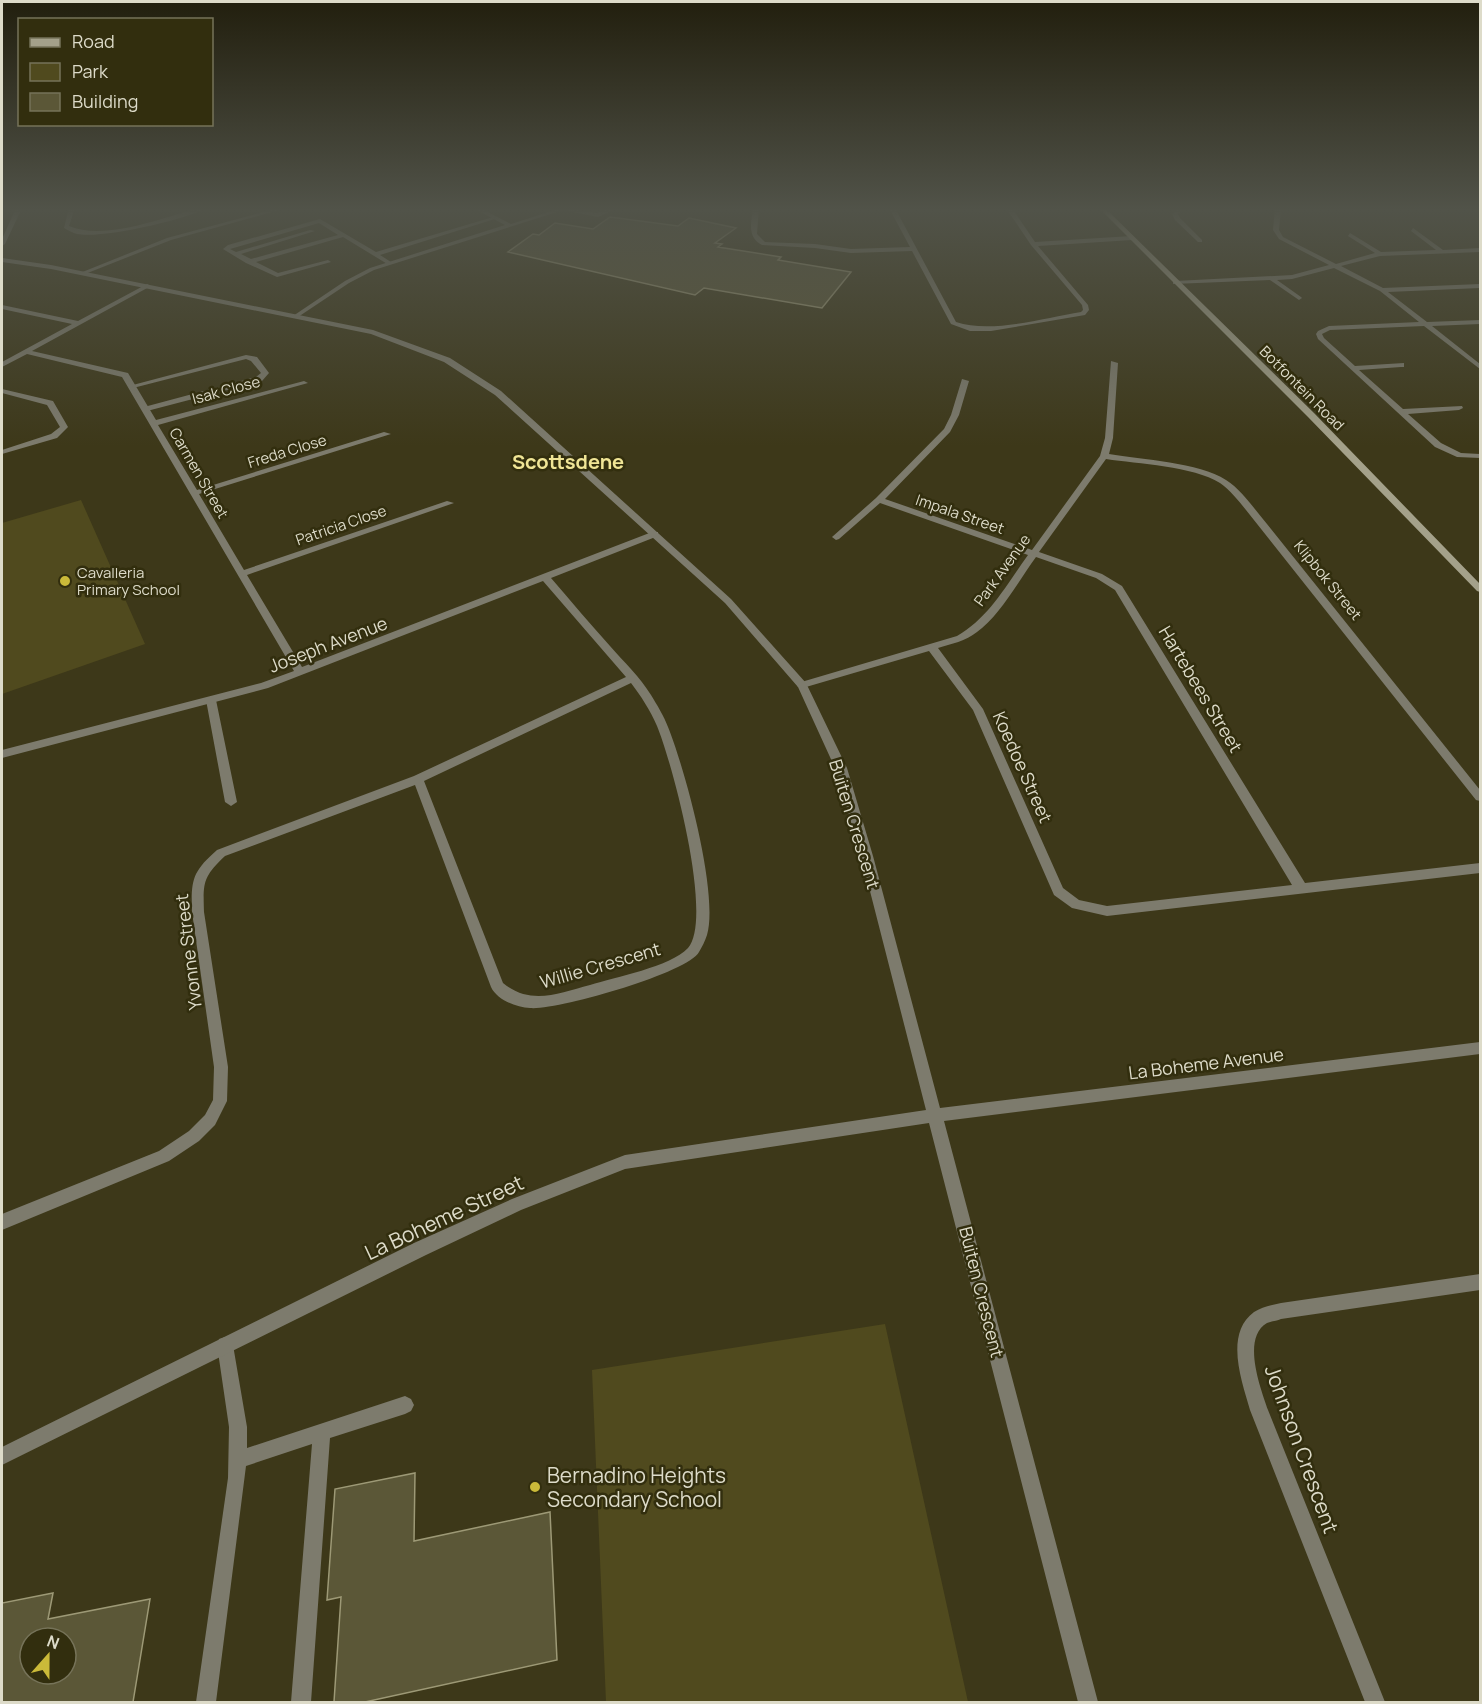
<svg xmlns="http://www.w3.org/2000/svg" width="1482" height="1704" viewBox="0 0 1482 1704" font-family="Manrope,sans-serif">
  <rect width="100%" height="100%" fill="#3d3819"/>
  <path fill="#504a1e" d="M81,500L145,644L2,694V523Z
    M885,1324L968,1702H606L592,1370Z"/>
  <path fill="#5b5737" stroke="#9d9976" stroke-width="1.5" fill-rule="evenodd" d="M610,217L678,226L689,218L736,228L715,243L722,244L718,247L781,257L778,260L851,272L822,308L704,288L695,295L508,252L533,234L539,235L555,223L593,229Z
    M415,1473L414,1541L550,1512L557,1660L365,1702H334L341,1597L327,1600L335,1489Z
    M53,1593L48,1619L150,1599L133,1702H2V1603ZM30,1638H66V1674H30Z"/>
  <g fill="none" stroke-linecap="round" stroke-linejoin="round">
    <path fill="#7d7b6d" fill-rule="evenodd" d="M563,208L597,213L610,208H618L598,217L563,210Z
      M493,217L498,218L380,255L391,262L389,265L343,237L256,262L278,273L328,260L331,262L277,277L246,263L223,249L228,245L320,219L376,252ZM319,223L338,235L251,259L241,254L315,231L310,230L236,252L230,249Z
      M246,355L257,357L269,373L262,381L147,411H144V407L256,377L261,373L251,361L246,359L133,388L129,386Z
      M211,696L216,700L237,802L231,806L225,802L206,700Z
      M225,1337L231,1339L233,1345L247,1427V1448L405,1396L411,1399L414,1405L411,1411L405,1414L330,1438L311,1702H291L312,1444L246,1466L216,1702H196L228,1478L229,1427L217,1345L219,1339Z"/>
    <path fill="#7d7b6d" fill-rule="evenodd" d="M16,208H22L5,244L2,246V239Z
      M69,208H75L69,226C104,241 163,218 198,208H207C184,220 102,239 77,234C73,233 68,230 64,228Z
      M278,208H287L171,240L85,274L80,273L167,238Z
      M473,208H480L511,224L561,208H570L374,270L349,283L298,317L293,316L345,281L370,268L505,225Z
      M753,208H759L757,234L765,242L815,244L851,249L910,247L889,208H895L956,322C991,334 1044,318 1081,312L1083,310L1082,305L1031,245L1006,208H1012L1035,242L1132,236L1135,238L1132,240L1038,246L1088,305L1089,310L1085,315L991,331H970L951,324L912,251L851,253L815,248L762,245C747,237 751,223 753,208Z
      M1178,208H1184L1178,214L1180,218L1202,240V242H1198L1175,220L1172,214Z
      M1275,208H1281L1279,230L1283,237L1336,264L1375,253L1348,236L1350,233L1381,252L1436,250L1411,231L1413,228L1443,250L1480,248V252L1380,256L1341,266L1383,288L1480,284V288L1388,292L1427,322L1480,320V324L1432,326L1480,364V369L1424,326L1330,330L1322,334L1324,338L1355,366L1404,363V367H1401L1359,370L1403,409L1462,406L1463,408L1459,410L1408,414L1441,443L1461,453L1480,454V458L1457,457L1435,447L1318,339L1316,334L1318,331L1329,326L1419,322L1380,291L1334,268L1292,279L1277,280L1301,297L1302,298L1299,300L1270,280L1173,284V282L1175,281L1292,275L1329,265L1279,239L1273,230Z
      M1351,208H1414L1411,210H1354Z
      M147,284L149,285V287L32,351L128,373L156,420L304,381L308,383L158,425L197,490L384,432L391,434L199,494L244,570L447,501L454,503L247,575L302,667L652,532H658V536L551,578C571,601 590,624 610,646C624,662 640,677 651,695C657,705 664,716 668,727C685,769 719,894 707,935C705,941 702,947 699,952C688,973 555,1011 530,1008C516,1007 497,1000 491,987L415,785L225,856C203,877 203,882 204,912L228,1067L227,1101L215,1125L199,1141L169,1161L2,1230V1214L159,1151L189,1131L205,1115L213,1100L214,1067L192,912C191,880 192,872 217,850L414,776L626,677L543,581L268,688L2,758V750L261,683L294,671L122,377L27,354L2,367V362L72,324L2,309V305L78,321ZM631,683C641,696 650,710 657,726C672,762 714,918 688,948C670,967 615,977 590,985C559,993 531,1006 503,983L424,781Z
      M1111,361L1118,363L1113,438L1109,454C1142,460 1199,462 1226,480C1243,491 1254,509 1267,524L1480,790V801L1476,800L1246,510C1238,500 1230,490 1220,483C1193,466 1138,464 1106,459L1039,552L1102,574L1122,586L1305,883L1480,863V873L1107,916L1072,908L1054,895L973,710L929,651L806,687H798L797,685L798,683L957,636C989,618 1007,584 1028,555L880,503L839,539L836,540L832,537L876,498L944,429L951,415L962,379L969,381L959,415L950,432L885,499L1032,550L1100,456L1105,438ZM1036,557L1096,578L1115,590L1292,885L1107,906L1079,900L1063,888L983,709L938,648C951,644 966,641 977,632C999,617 1020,579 1036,557Z
      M2,389L53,401L68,427L57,438L2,454V450L51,434L60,427L47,405L2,393Z
      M1480,1274V1290L1281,1319C1277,1321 1271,1321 1267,1323C1241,1338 1261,1389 1268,1410L1385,1702H1365L1250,1410C1242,1382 1224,1334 1254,1312C1262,1307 1272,1305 1281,1303Z"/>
    <path fill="#7d7b6d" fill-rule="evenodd" d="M2,258L51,265L373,330L450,358L501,391L731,599L806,683L847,768L873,856L940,1108L1480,1042V1054L944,1121L1098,1702H1078L929,1123L625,1169L521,1210L426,1255L2,1465V1447L414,1243L512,1199L625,1155L926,1110L861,856L835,768L798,687L725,603L495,395L444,362L371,334L51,269L2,262Z"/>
    <path fill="#a4a18a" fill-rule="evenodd" d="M1099,208H1105L1314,413L1480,584V592L1477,591L1308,417Z"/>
  </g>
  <linearGradient id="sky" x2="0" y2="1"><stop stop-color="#221f0e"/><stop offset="0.47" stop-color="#515349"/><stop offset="1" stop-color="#515349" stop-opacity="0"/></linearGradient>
  <rect width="1482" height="446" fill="url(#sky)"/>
  <g fill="#cbba39" stroke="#322e0e" stroke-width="2">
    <circle cx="65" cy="581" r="6"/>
    <circle cx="535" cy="1487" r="6"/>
  </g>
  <g text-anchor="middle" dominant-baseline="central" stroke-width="5" stroke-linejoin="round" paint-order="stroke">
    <g font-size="15" fill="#dddbc9" stroke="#322e0e">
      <text transform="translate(1302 388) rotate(45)">Botfontein Road</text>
      <text transform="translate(226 390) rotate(-15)">Isak Close</text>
      <text transform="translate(287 451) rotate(-17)">Freda Close</text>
      <text transform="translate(199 473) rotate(60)">Carmen Street</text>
      <text transform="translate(960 514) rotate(19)">Impala Street</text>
      <text transform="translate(341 525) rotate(-19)">Patricia Close</text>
      <text transform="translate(1002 570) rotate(-54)">Park Avenue</text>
      <text transform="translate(1328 580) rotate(51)">Klipbok Street</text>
    </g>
    <g font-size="15" fill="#dddbc9" stroke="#322e0e" text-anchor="start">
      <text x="77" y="572">Cavalleria<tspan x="77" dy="17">Primary School</tspan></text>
    </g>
    <g font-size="18" fill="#dddbc9" stroke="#322e0e">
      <text transform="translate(328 644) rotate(-21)">Joseph Avenue</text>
      <text transform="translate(1201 689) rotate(59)">Hartebees Street</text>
      <text transform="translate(1023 767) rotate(66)">Koedoe Street</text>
      <text transform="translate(855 824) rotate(73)">Buiten Crescent</text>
      <text transform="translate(188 952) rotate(-97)">Yvonne Street</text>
      <text transform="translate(600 965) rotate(-16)">Willie Crescent</text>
      <text transform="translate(1206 1063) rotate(-7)">La Boheme Avenue</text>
      <text transform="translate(982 1292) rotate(76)">Buiten Crescent</text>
    </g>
    <g font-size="20" font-weight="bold" fill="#f0e596" stroke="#322e0e">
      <text x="568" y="461">Scottsdene</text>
    </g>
    <g font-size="21" fill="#dddbc9" stroke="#322e0e">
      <text transform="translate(444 1217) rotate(-25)">La Boheme Street</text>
      <text transform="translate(1302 1449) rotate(70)">Johnson Crescent</text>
    </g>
    <g font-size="21" fill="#dddbc9" stroke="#322e0e" text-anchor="start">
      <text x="547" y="1475">Bernadino Heights<tspan x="547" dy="24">Secondary School</tspan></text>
    </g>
  </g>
  <rect width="1482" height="1704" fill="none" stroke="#dddbc9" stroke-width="6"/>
  <rect x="18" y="18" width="195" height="108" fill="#322e0e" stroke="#767359" stroke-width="1.5"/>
  <rect x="30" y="38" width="30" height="9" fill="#a4a18a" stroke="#767359" stroke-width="1.5"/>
  <text x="72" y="48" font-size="18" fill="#dddbc9">Road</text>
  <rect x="30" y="63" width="30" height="18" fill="#504a1e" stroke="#767359" stroke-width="1.5"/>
  <text x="72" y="78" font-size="18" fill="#dddbc9">Park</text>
  <rect x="30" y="93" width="30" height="18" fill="#5b5737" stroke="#767359" stroke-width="1.5"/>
  <text x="72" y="108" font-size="18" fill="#dddbc9">Building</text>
  <g transform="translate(48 1656) rotate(21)"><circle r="28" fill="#322e0e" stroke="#767359" stroke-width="1.5"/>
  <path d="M0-4.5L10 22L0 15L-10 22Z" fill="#cbba39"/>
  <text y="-9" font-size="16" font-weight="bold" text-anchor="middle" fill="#dddbc9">N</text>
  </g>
</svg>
